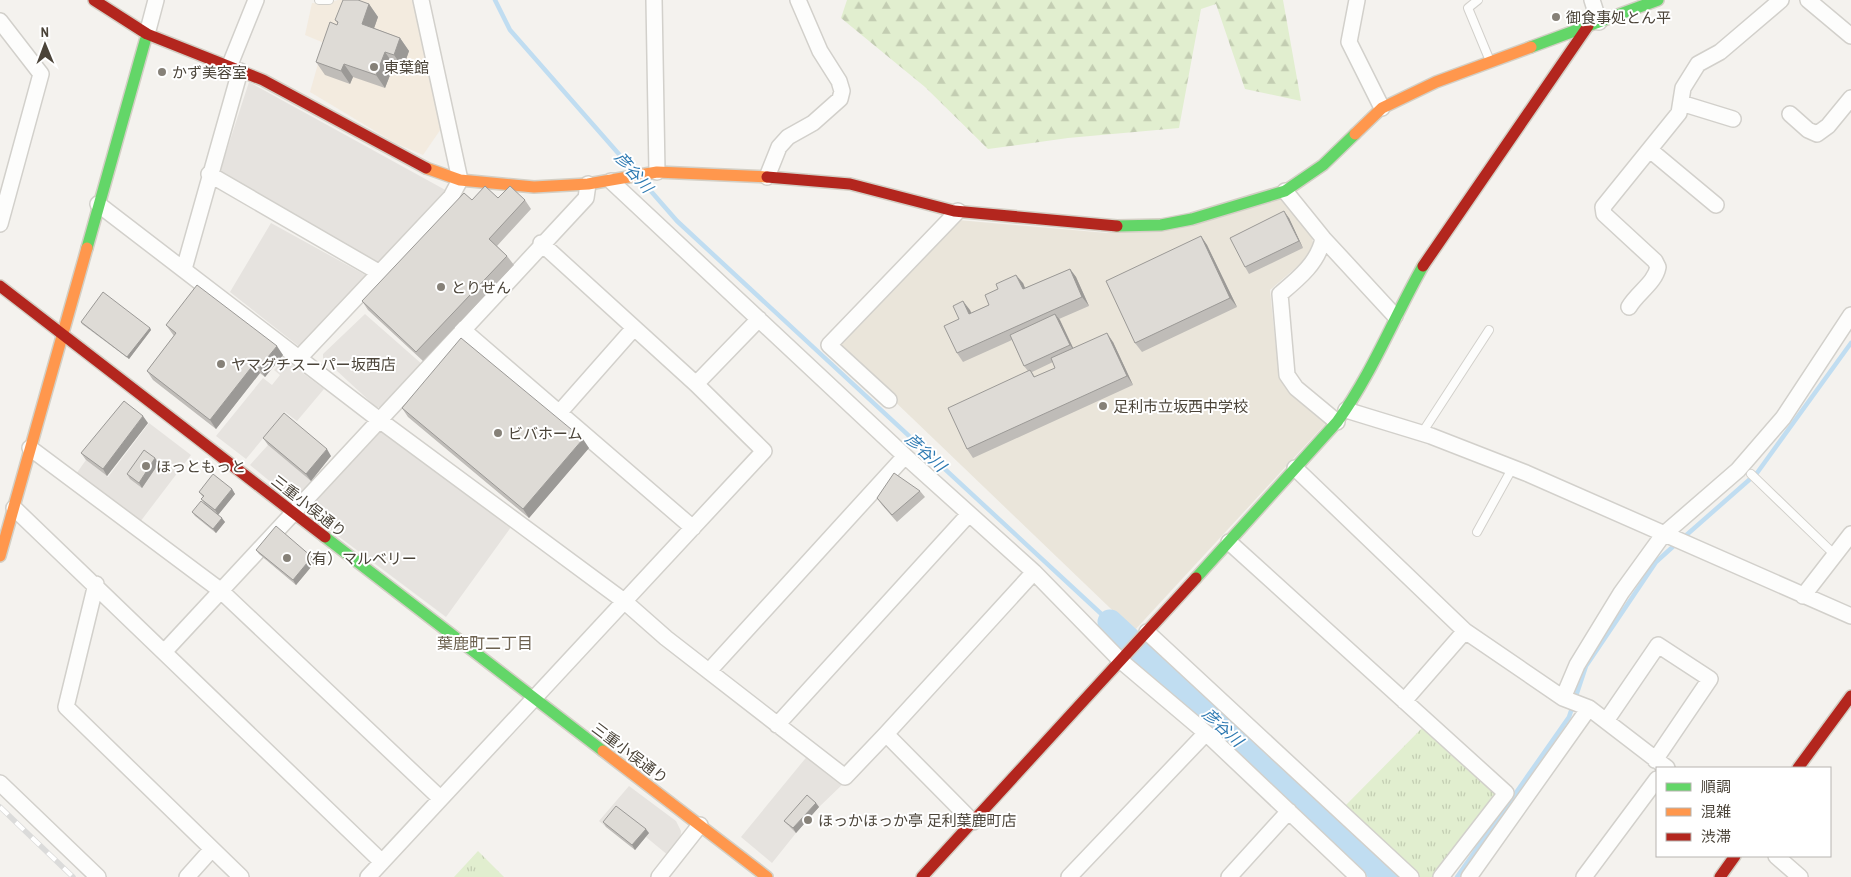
<svg xmlns="http://www.w3.org/2000/svg" width="1851" height="877" viewBox="0 0 1851 877" font-family="'Archivo Narrow','Noto Sans JP',sans-serif">
  <defs>
    <pattern id="forest-firs" width="22" height="20" patternUnits="userSpaceOnUse" patternTransform="scale(1.25)"><rect width="22" height="20" fill="#e1eecf"/><path d="M5 1l3.5 6h-7zM16 11l3.5 6h-7z" fill="#c3cdb2"/></pattern>
    <pattern id="park-tufts" width="24" height="20" patternUnits="userSpaceOnUse" patternTransform="scale(1.25)"><rect width="24" height="20" fill="#e1eecf"/><path d="M3 7l-1-3M5 7V3M7 7l1-3M15 17l-1-3M17 17v-4M19 17l1-3" fill="none" stroke="#c3cdb2"/></pattern>
  </defs>
  <rect width="100%" height="100%" fill="#f4f2ee"/>
  <path fill="#f3ebdf" d="M338,0H414L445,123L423,155L395,143L310,92L324,43L305,35L312,3L324,4Z"/>
  <path fill="#eae5da" d="M1284,197L1312,234L1313,245L1306,259L1270,290L1279,378L1287,390L1326,423L1134,631L837,346L958,220L1107,233Z"/>
  <path fill="url(#forest-firs)" d="M847,0H1283L1301,101L1245,89L1216,4L1201,9L1179,128L1068,138L988,149L925,87L841,18Z"/>
  <path fill="url(#park-tufts)" d="M1424,726L1501,794L1436,877H1418L1344,807Z
    M478,851L504,877H454Z"/>
  <path fill="#e6e3df" d="M249,82L449,192L378,265L219,174Z
    M271,223L369,277L301,348L230,292Z
    M365,314L423,365L384,407H376L323,358V354Z
    M284,359L324,389L297,421L285,412L246,459L216,436L263,378L272,385L280,375L274,370Z
    M149,423L191,455L140,522L76,474L86,460L108,477Z
    M382,430L511,527L446,617L306,512Z
    M268,445L315,484L303,497H289L250,465Z
    M809,754L844,783L819,807L810,800L788,825L796,833L772,863L741,837Z
    M629,786L676,821L681,831L680,842L669,856L646,837L606,827L599,821Z"/>
  <g fill="none" stroke-linecap="round" stroke-linejoin="round">
    <path stroke="#c0ddf1" stroke-width="4.5" d="M495,0L510,30L632,169
      M642,181L677,221L1110,622
      M1683,538L1757,473L1851,343
      M1457,877L1569,717L1586,666L1656,562L1677,543"/>
    <path stroke="#c0ddf1" stroke-width="25" d="M1110,622L1386,877"/>
    <defs>
      <path id="lane" d="M319,0H329
        M1478,0L1468,8L1490,61
        M1422,433L1489,330
        M1751,474L1835,555
        M1477,532L1513,467"/>
      <path id="street" d="M654,0L657,172
        M1357,0L1349,42L1382,108
        M1592,0L1599,22
        M1808,0L1851,36
        M0,21L41,74L0,224
        M147,34L156,0
        M229,67L256,0
        M1681,103L1733,119
        M1790,114L1808,130L1817,134L1828,126L1851,98
        M1650,150L1716,205
        M209,174L380,273
        M767,177L779,147L788,137L813,123L840,99L842,91L839,81L820,51L798,0
        M611,181L905,456L1034,572L1121,661L1206,733L1358,877
        M1285,191L1323,238C1319,262 1298,279 1280,294L1287,375L1296,388L1337,422
        M98,204L378,419L624,601L666,638L845,777L886,734L1034,572
        M1323,238L1395,316
        M184,269L240,71
        M1629,307C1637,293 1655,283 1658,267L1655,261L1604,214L1603,207L1679,113L1683,88L1698,64L1720,52L1781,0
        M462,329L693,528
        M300,357L451,197L460,180L421,0
        M696,384L759,319
        M889,400L829,345L958,211
        M1346,410L1431,436L1526,473L1851,616
        M559,413L634,328
        M30,448L220,590L440,798
        M1295,468L1465,631L1563,698L1589,708L1667,768
        M14,508L382,862
        M1229,542L1506,793L1441,877
        M96,584L66,707L241,877
        M1803,596L1851,534
        M1147,632L1411,877
        M164,652L586,198L588,184
        M709,671L905,456
        M1563,698L1577,665L1621,593L1663,535L1738,470L1783,418L1851,315
        M1404,701L1465,631
        M1606,721L1658,645L1710,679L1655,760
        M777,725L969,514
        M886,734L973,822
        M0,783L98,877
        M1776,856L1800,877
        M187,877L212,849
        M368,877L764,451L696,384L541,243
        M659,877L700,825
        M1069,877L1206,733
        M1229,877L1289,811
        M1469,877L1589,708
        M1584,877L1657,779"/>
      <path id="fast" d="M1531,47L1658,0
        M1117,226L1161,225L1192,219L1285,191L1323,165L1355,134
        M87,248L147,34
        M325,537L603,751
        M1196,578L1337,422C1372,374 1394,317 1423,266"/>
      <path id="slow" d="M1355,134L1382,108L1436,82L1531,47
        M426,168L460,180L534,187L588,184L657,172L767,177
        M0,556L87,248
        M603,751L767,877"/>
      <path id="jam" d="M94,0L147,34L263,80L426,168
        M767,177L850,184L954,211L1117,226
        M1423,266L1588,26
        M0,286L325,537
        M1798,768L1851,696
        M922,877L1196,578
        M1720,877L1735,856"/>
    </defs>
    <use href="#lane" stroke="#d2d0cb" stroke-width="10"/>
    <use href="#street" stroke="#d2d0cb" stroke-width="18"/>
    <use href="#fast" stroke="#d3cfc5" stroke-width="14"/>
    <use href="#slow" stroke="#d3cfc5" stroke-width="14"/>
    <use href="#jam" stroke="#d3cfc5" stroke-width="14"/>
    <use href="#lane" stroke="#fdfdfc" stroke-width="8"/>
    <use href="#street" stroke="#fdfdfc" stroke-width="15"/>
    <use href="#fast" stroke="#63d668" stroke-width="11"/>
    <use href="#slow" stroke="#ff974d" stroke-width="11"/>
    <use href="#jam" stroke="#b3261e" stroke-width="11"/>
    <defs>
      <path id="rail" d="M0,807L73,877"/>
    </defs>
    <use href="#rail" stroke="#dbdbda" stroke-width="5.5"/>
    <use href="#rail" stroke="#fff" stroke-width="4" stroke-dasharray="11" stroke-linecap="butt"/>
  </g>
  <path fill="#bfbcb8" fill-rule="evenodd" d="M369,4L378,17L374,28L400,38L409,51L403,68L394,65L385,88L353,77L350,84L325,75L316,62L337,25L338,24L335,20Z
    M498,198L525,200L531,209L497,246L507,256L514,265L423,361L368,310L362,301L472,200Z
    M1289,218L1303,248L1249,274L1245,267Z
    M1201,236L1207,245L1237,307L1142,352L1135,343Z
    M1070,269L1076,277L1089,306L1059,319L1073,348L1113,342L1133,385L973,458L967,449L1028,371L1024,366L1012,340L963,362L957,353L959,319L970,310L971,313L989,305L1023,283L1025,288ZM1053,362L1055,368L1035,377L1032,372Z
    M81,322L150,328L151,330L129,359L82,324Z
    M166,325L283,355L265,377L260,373L216,429L153,380L147,371L174,336Z
    M402,408L589,448L529,518L408,417Z
    M148,423L107,476L86,460L81,453Z
    M263,438L331,456L311,481L268,445Z
    M159,463L142,488L130,479L127,474Z
    M232,489L235,494L218,515L225,522L216,533L195,516L192,512L204,503L201,499L203,497L199,492Z
    M920,491L925,497L897,522L882,505L877,498Z
    M256,550L312,557L316,561L296,585L259,554Z
    M816,803L819,807L796,833L784,821Z
    M603,822L649,833L635,850L606,827Z"/>
  <path fill="#9b9996" d="M369,4L378,17L371,37L362,24Z
    M400,38L409,51L403,68L394,55Z
    M385,52L394,65L385,88L376,75Z
    M344,64L353,77L350,84L341,71Z
    M1284,211L1289,218L1303,248L1299,241Z
    M1201,236L1207,245L1237,307L1230,298Z
    M1070,269L1076,277L1089,306L1082,297Z
    M1016,275L1023,283L1029,298L1023,289Z
    M963,301L970,310L975,323L969,314Z
    M1055,314L1060,320L1075,352L1070,345Z
    M150,328L151,330L129,359L127,357Z
    M1107,333L1113,342L1133,385L1127,376Z
    M277,346L283,355L265,377L259,368Z
    M254,364L260,373L216,429L210,420Z
    M143,416L148,423L107,476L103,469Z
    M583,439L589,448L529,518L523,509Z
    M327,449L331,456L311,481L306,474Z
    M155,458L159,463L142,488L139,483Z
    M232,489L235,494L218,515L215,510Z
    M222,518L225,522L216,533L213,529Z
    M312,557L316,561L296,585L293,580Z
    M816,803L819,807L796,833L793,828Z
    M646,829L649,833L635,850L632,845Z"/>
  <path fill="#dedbd6" stroke="#9b9996" d="M343,0H358L369,4L362,24L400,38L394,55L385,52L376,75L344,64L341,71L316,62L330,22L337,25L338,22L335,20Z
    M485,186L498,198L510,186L525,200L489,239L507,256L416,352L362,301L464,193L472,200Z
    M1284,211L1299,241L1245,267L1230,238Z
    M1201,236L1230,298L1135,343L1106,281Z
    M1070,269L1082,297L957,353L944,326L959,319L953,306L963,301L969,314L989,305L985,295L998,289L996,284L1016,275L1023,289Z
    M197,285L277,346L259,368L254,364L210,420L147,371L176,333L166,325Z
    M103,292L150,328L127,357L81,322Z
    M1055,314L1070,345L1024,366L1010,335Z
    M1107,333L1127,376L967,449L948,408L1030,370L1034,377L1055,368L1051,358Z
    M461,338L583,439L523,509L402,408Z
    M124,401L143,416L103,469L81,453Z
    M284,413L327,449L306,474L263,438Z
    M144,450L155,458L139,483L127,474Z
    M894,473L920,491L892,515L877,498Z
    M213,474L232,489L215,510L201,499L204,496L199,492Z
    M201,501L222,518L213,529L192,512Z
    M276,526L312,557L293,580L256,550Z
    M807,795L816,803L793,828L784,821Z
    M616,806L646,829L632,845L603,822Z"/>
  <g fill="#868178" stroke="#fff" stroke-width="2">
    <circle cx="1556" cy="17" r="5"/>
    <circle cx="374" cy="67" r="5"/>
    <circle cx="162" cy="72" r="5"/>
    <circle cx="441" cy="287" r="5"/>
    <circle cx="221" cy="364" r="5"/>
    <circle cx="1103" cy="406" r="5"/>
    <circle cx="498" cy="433" r="5"/>
    <circle cx="146" cy="466" r="5"/>
    <circle cx="287" cy="558" r="5"/>
    <circle cx="808" cy="820" r="5"/>
  </g>
  <g text-anchor="middle" dominant-baseline="central" stroke-width="4" stroke-linejoin="round" paint-order="stroke">
    <g font-size="15" fill="#4b4439" stroke="#fff" text-anchor="start">
      <text x="1566" y="17">御食事処とん平</text>
      <text x="384" y="67">東葉館</text>
      <text x="172" y="72">かず美容室</text>
      <text x="451" y="287">とりせん</text>
      <text x="231" y="364">ヤマグチスーパー坂西店</text>
      <text x="1113" y="406">足利市立坂西中学校</text>
      <text x="508" y="433">ビバホーム</text>
      <text x="156" y="466">ほっともっと</text>
      <text x="297" y="558">（有）マルベリー</text>
      <text x="818" y="820">ほっかほっか亭 足利葉鹿町店</text>
    </g>
    <g font-size="15" fill="#4b4439" stroke="#fff">
      <text transform="translate(309 506) rotate(38)">三重小俣通り</text>
      <text transform="translate(630 753) rotate(37)">三重小俣通り</text>
    </g>
    <g font-size="16" font-style="italic" fill="#2e7ab2" stroke="#fff">
      <text transform="translate(634 172) rotate(49)">彦谷川</text>
      <text transform="translate(926 452) rotate(43)">彦谷川</text>
      <text transform="translate(1223 727) rotate(43)">彦谷川</text>
    </g>
    <g font-size="16" fill="#6e6250" stroke="#fff">
      <text x="485" y="643">葉鹿町二丁目</text>
    </g>
  </g>
  <rect x="1656" y="767" width="175" height="90" fill="#ffffff" stroke="#b7b4b0"/>
  <rect x="1666" y="783" width="25" height="8" fill="#63d668" stroke="#b7b4b0"/>
  <text x="1701" y="792" font-size="15" fill="#4b4439">順調</text>
  <rect x="1666" y="808" width="25" height="8" fill="#ff974d" stroke="#b7b4b0"/>
  <text x="1701" y="817" font-size="15" fill="#4b4439">混雑</text>
  <rect x="1666" y="833" width="25" height="8" fill="#b3261e" stroke="#b7b4b0"/>
  <text x="1701" y="842" font-size="15" fill="#4b4439">渋滞</text>
  <g transform="translate(45 45) rotate(359)" stroke="#ffffff" stroke-width="4" paint-order="stroke">
  <path d="M0-4L9 19L0 12L-9 19Z" fill="#4b4439"/>
  <text y="-8" font-size="14" font-weight="bold" text-anchor="middle" fill="#4b4439">N</text>
  </g>
</svg>
